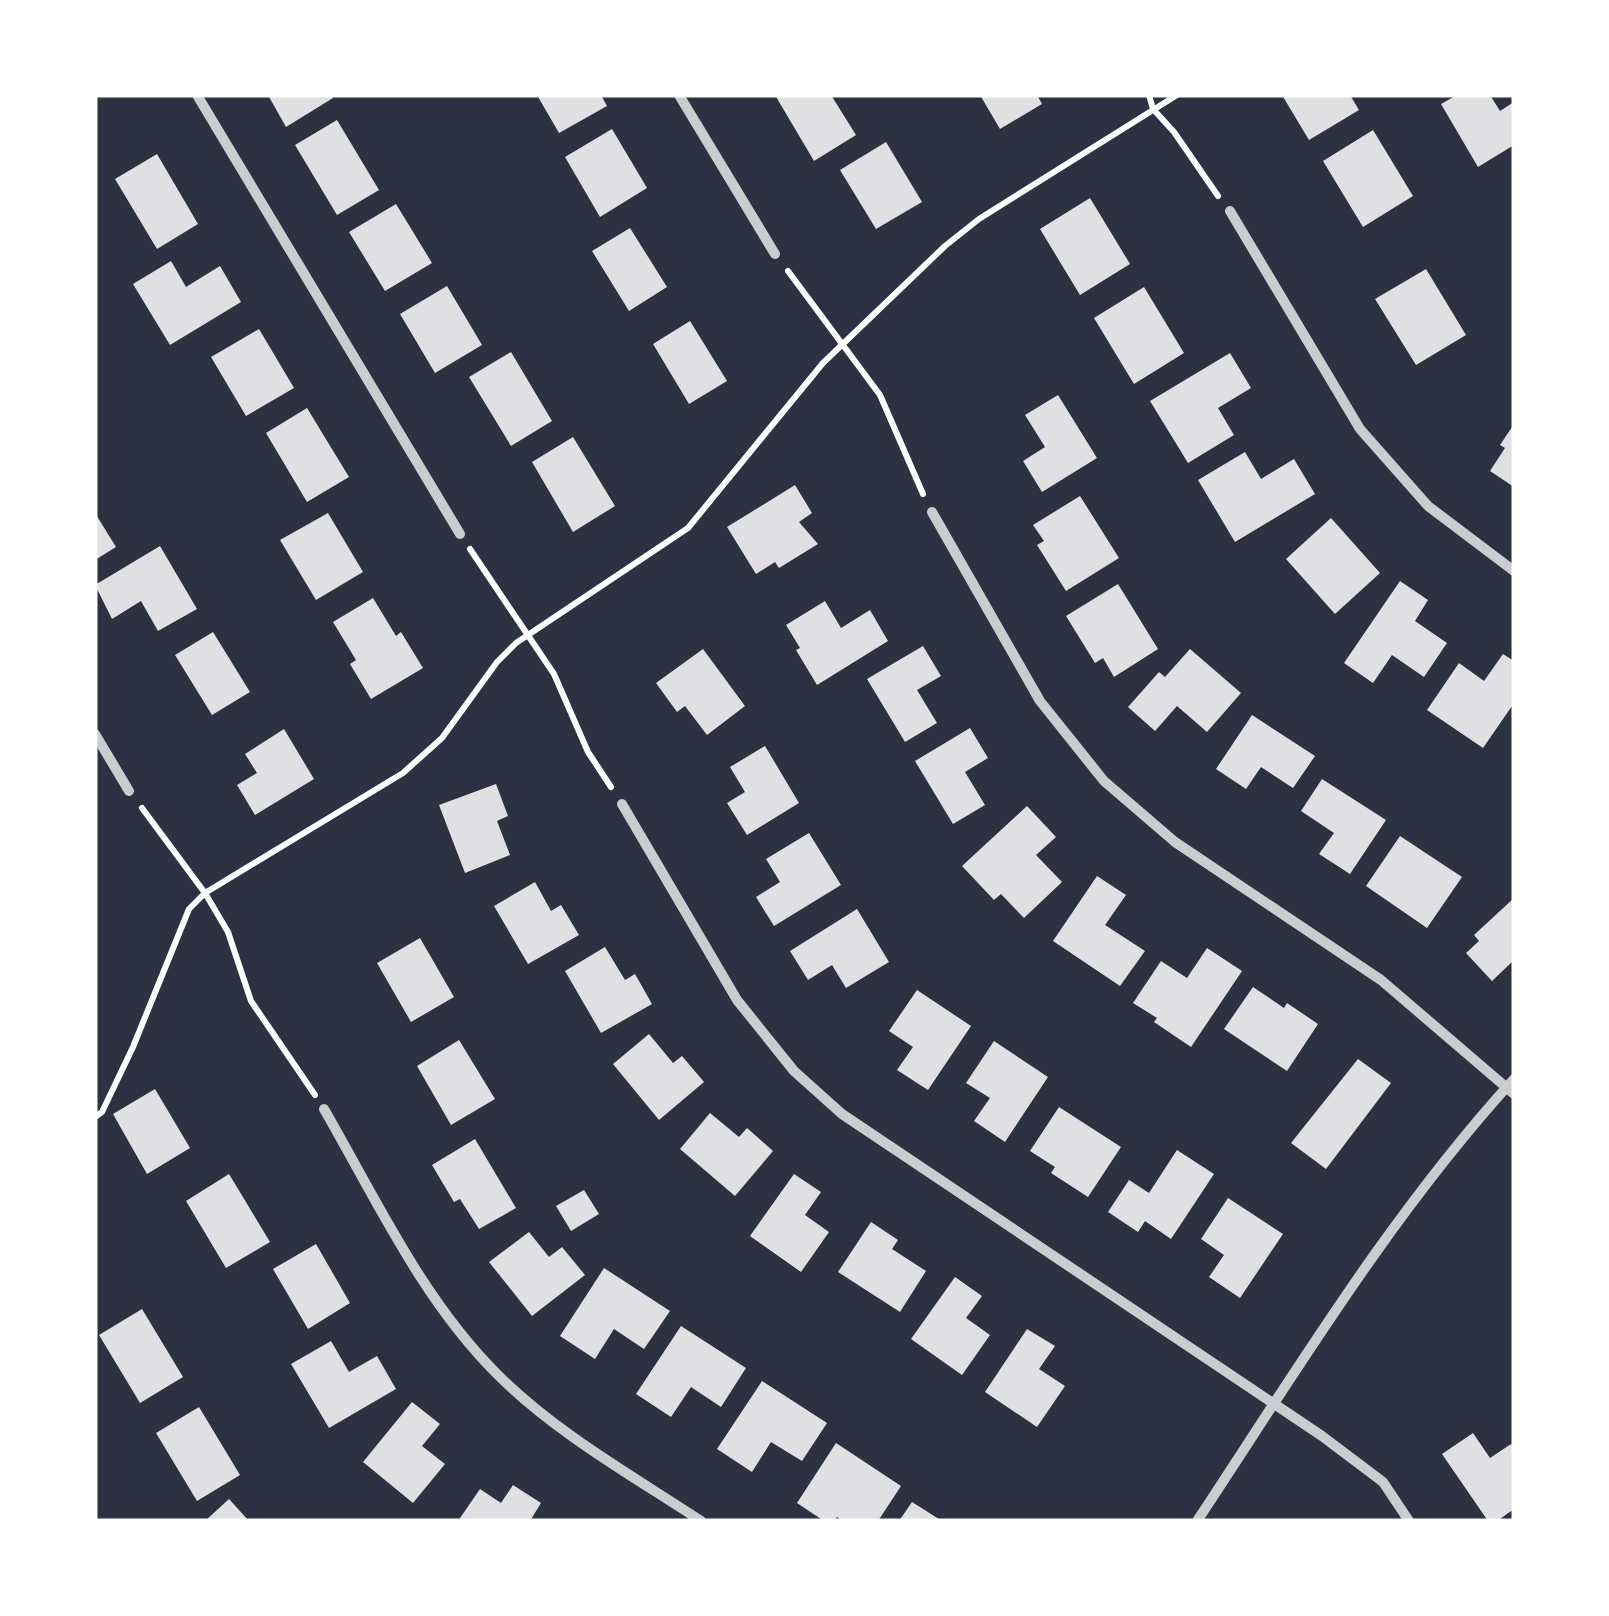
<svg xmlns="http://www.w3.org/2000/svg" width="1609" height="1616" viewBox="0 0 1609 1616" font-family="'DM Sans',sans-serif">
  <rect width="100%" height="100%" fill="#2d3142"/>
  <path fill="#e0e0e3" d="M268,95H331L333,98L286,127Z
    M537,95H601L607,106L559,133Z
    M775,95H831L856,135L814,161Z
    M980,95H1037L1042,104L1000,129Z
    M1282,95H1350L1359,110L1309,140Z
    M1457,95H1490L1500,111L1514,102V145L1478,167L1441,104Z
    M337,120L379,190L337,215L295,145Z
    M612,129L647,188L600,217L565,157Z
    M1373,130L1413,196L1363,227L1323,161Z
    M886,142L922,202L876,229L840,170Z
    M157,154L198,224L157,249L115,179Z
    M1090,198L1130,264L1080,295L1040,229Z
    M396,204L432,263L385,291L349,232Z
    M630,228L667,287L629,311L592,251Z
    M171,261L186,287L220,266L241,302L170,345L133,284Z
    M1426,269L1466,335L1416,365L1375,299Z
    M447,286L482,345L435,373L400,314Z
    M1144,287L1184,353L1134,384L1094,318Z
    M690,321L727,381L689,404L653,344Z
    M259,329L294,388L246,416L211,357Z
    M511,352L552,421L511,446L469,377Z
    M1230,353L1251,388L1218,408L1234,435L1188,463L1150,401Z
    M1058,395L1097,458L1042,492L1023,461L1045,447L1025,415Z
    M307,408L349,477L307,502L266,433Z
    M1514,424V487L1490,471L1505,448L1500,445Z
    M573,437L615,506L573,532L532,462Z
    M1245,452L1261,479L1294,459L1315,494L1235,542L1198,480Z
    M795,485L812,513L799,522L818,544L779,568L775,562L756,574L727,527Z
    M1080,496L1119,558L1066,591L1037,545L1044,541L1033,525Z
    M95,513L116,547L95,560Z
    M328,513L363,572L316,600L280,540Z
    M1331,518L1380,573L1335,614L1286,559Z
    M160,546L197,609L158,631L141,601L112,619L95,585Z
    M1400,581L1428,600L1415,621L1447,643L1424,677L1392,655L1373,683L1344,663Z
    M1118,584L1158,649L1114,677L1103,658L1095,663L1066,616Z
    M373,598L396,636L401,632L423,668L371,699L350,664L356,660L333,622Z
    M825,601L841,628L870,610L888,641L817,685L796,650L800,648L786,625Z
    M213,632L250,692L212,715L175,655Z
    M923,646L941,676L917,690L937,723L905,742L867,679Z
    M703,649L745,706L707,735L685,706L677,712L656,683Z
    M1190,649L1241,693L1207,732L1177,706L1155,731L1128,707L1159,672L1165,677Z
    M1503,654L1514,661V708L1512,706L1483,748L1427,710L1459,663L1484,681Z
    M1252,715L1315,756L1293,788L1261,767L1246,789L1216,769Z
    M970,728L988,758L965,772L985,805L953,824L915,761Z
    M284,729L314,779L255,815L237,785L257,773L245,754Z
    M765,746L799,803L747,835L727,803L745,792L730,767Z
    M1322,779L1386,820L1350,874L1319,854L1334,833L1301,811Z
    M496,784L508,816L497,821L510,855L465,873L439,805Z
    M1027,806L1056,837L1036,855L1062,882L1024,918L1001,894L994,900L962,866Z
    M809,833L841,885L774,926L756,897L780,882L766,859Z
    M1400,836L1462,877L1427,928L1366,886Z
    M1097,876L1126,895L1105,925L1145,951L1120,986L1053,941Z
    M535,882L551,911L561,905L579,935L528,964L494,906Z
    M1514,898V960L1492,981L1466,953L1479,941L1474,935Z
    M857,909L889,962L846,988L832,965L808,980L790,951Z
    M420,938L454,997L411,1022L377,963Z
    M605,947L625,980L635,974L652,1004L601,1033L565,971Z
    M1207,948L1242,971L1191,1047L1154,1022L1157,1018L1133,1003L1161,961L1187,978Z
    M1253,987L1284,1008L1287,1003L1318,1024L1287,1071L1224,1029Z
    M917,990L971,1026L928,1090L897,1070L913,1047L889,1031Z
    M649,1034L673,1063L682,1056L704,1082L659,1120L613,1064Z
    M459,1040L495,1099L451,1125L417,1066Z
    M994,1041L1048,1077L1005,1142L974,1121L990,1098L966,1083Z
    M1358,1059L1391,1083L1326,1169L1291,1143Z
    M155,1089L190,1148L147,1174L113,1114Z
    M1059,1107L1121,1147L1088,1197L1051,1173L1055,1167L1030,1151Z
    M710,1113L739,1137L747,1128L773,1151L735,1196L680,1149Z
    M475,1139L516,1208L479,1229L460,1199L454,1202L432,1165Z
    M1177,1150L1214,1174L1171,1239L1145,1221L1138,1232L1108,1212L1129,1180L1149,1193Z
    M229,1174L270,1242L226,1268L186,1201Z
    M794,1174L821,1192L805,1215L829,1232L801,1272L750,1236Z
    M584,1190L599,1214L571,1231L556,1206Z
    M1228,1198L1283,1234L1240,1298L1209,1277L1224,1255L1201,1239Z
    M871,1222L898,1240L892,1249L926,1271L900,1312L838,1272Z
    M529,1232L549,1257L562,1247L585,1275L532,1316L489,1262Z
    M316,1244L350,1303L308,1329L273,1269Z
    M604,1268L670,1311L644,1349L614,1329L595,1359L560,1336Z
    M955,1277L982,1296L966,1318L990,1335L962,1375L911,1339Z
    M142,1309L183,1377L140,1403L99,1335Z
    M681,1326L746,1368L721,1407L691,1387L671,1417L636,1394Z
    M1027,1329L1055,1346L1039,1369L1065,1386L1037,1427L985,1392Z
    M331,1341L349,1372L377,1356L396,1389L329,1428L291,1364Z
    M762,1381L827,1423L802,1461L771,1442L752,1472L717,1449Z
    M412,1402L440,1424L422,1446L445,1464L413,1503L363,1462Z
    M199,1407L240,1475L197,1501L156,1433Z
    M1473,1433L1490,1458L1511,1444L1514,1449V1509L1497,1521H1488L1442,1454Z
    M836,1443L901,1486L878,1521H842L837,1517L834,1521H824L797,1503Z
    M513,1485L541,1503L530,1521H458L480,1489L501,1503Z
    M229,1499L249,1521H205Z
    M912,1502L942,1521H899Z"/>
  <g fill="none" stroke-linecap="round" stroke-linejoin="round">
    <path stroke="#fff" stroke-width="6" d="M1149,95L1153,109L1174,132L1218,196
      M788,271L880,395L923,494
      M470,549L554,674L588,752L611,787
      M142,808L205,893L228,932L251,1001L315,1095
      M95,1117L102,1112L133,1047L189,909L205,893L403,773L442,738L497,662L516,643L688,528L823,363L945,246L979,219L1177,95"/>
    <path stroke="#caccd0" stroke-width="10" d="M197,95L460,534
      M679,95L775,254
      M1230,211L1360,429L1428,506L1514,571
      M932,512L1040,701L1104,781L1175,842L1381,980L1514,1094
      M95,734L129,791
      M622,804L737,1000L794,1071L842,1114L1322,1436L1383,1482L1409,1521
      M324,1109C376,1199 423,1301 498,1375C556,1433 633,1476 701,1521
      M1197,1521C1297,1370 1391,1214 1514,1079"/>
  </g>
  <rect width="1609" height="1616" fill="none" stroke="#ffffff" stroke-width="195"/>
</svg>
